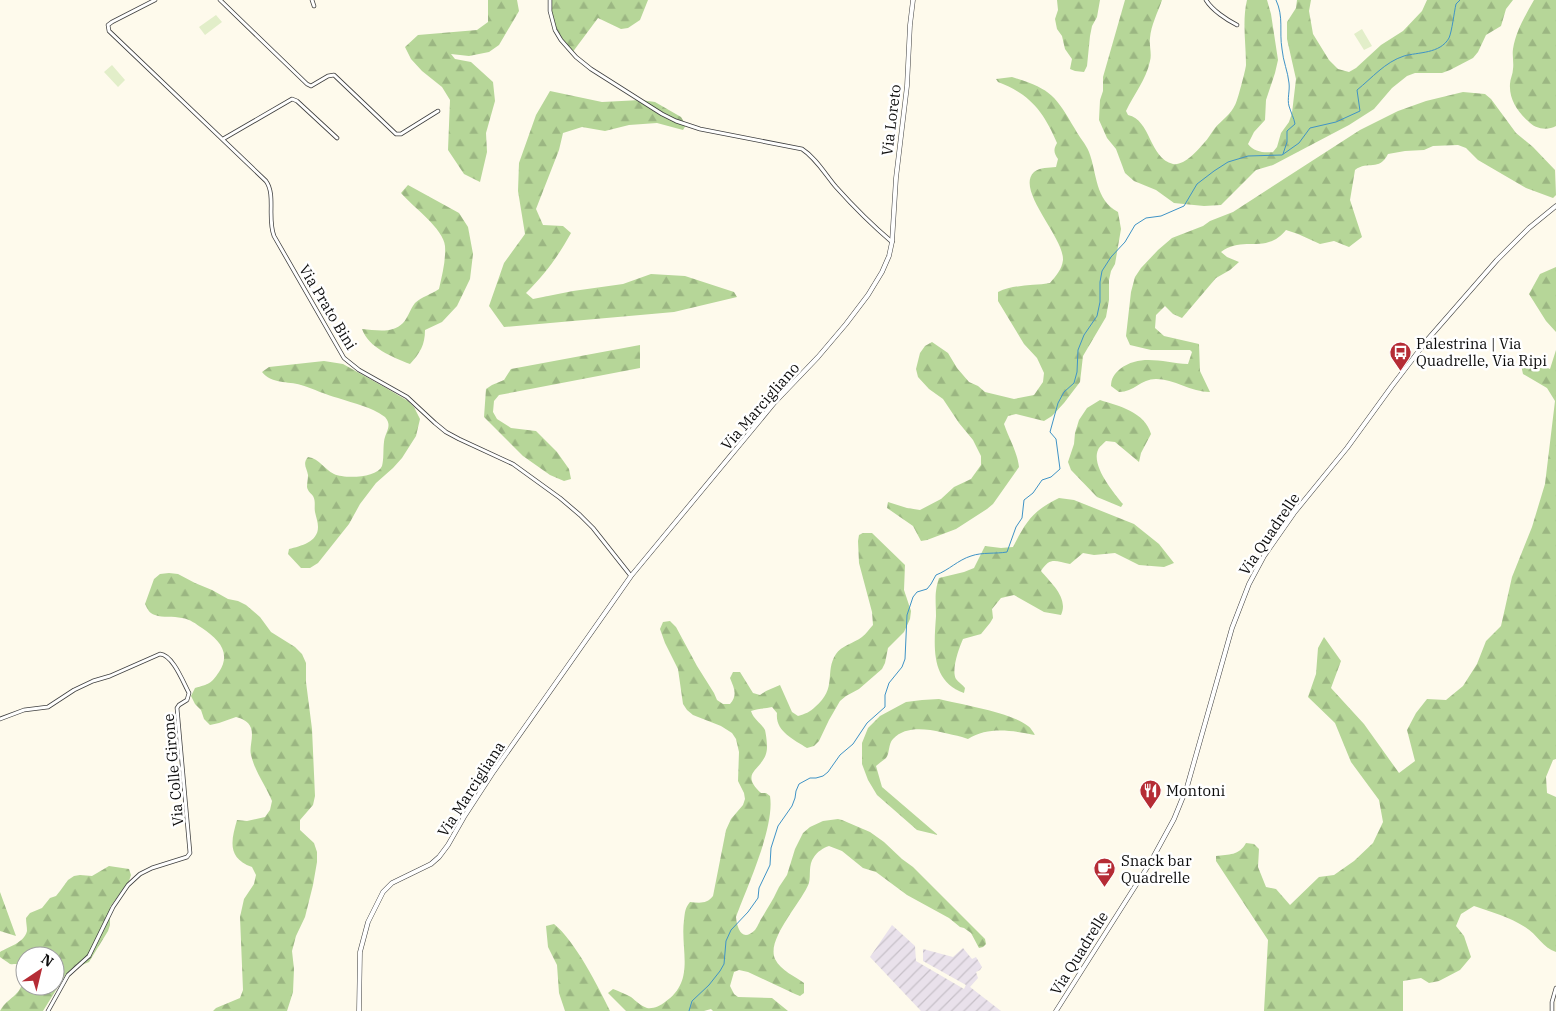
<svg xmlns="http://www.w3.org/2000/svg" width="1556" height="1011" viewBox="0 0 1556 1011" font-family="'IBM Plex Serif',serif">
  <defs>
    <pattern id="industrial-furrows" width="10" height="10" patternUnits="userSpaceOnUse" patternTransform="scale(1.25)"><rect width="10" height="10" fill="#e9e1eb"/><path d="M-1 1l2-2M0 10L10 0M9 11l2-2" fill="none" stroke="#c7c0c8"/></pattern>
    <pattern id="forest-firs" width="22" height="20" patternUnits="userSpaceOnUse" patternTransform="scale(1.25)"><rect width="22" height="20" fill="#b6d698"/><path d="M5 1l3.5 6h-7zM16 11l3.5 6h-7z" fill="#9bb682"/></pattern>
  </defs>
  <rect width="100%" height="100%" fill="#fefaec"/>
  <path fill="url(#industrial-furrows)" d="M892,925L915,946L916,961L964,989L966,985L923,961V949L953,957L963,948L972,959L976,957L982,967L980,970L976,972L978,978L970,987L1001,1011H921L870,957Z"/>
  <path fill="url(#forest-firs)" fill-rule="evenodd" d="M488,0H517L519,11L499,45L489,52L469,56L451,54L455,59L471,62L493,82L495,101L486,133L487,152L480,182L464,174L448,150L450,100L442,87L422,71L411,59L405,47L418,35L477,30L488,22Z
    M550,0H648L640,20L628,28L621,29L598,18L572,53C555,32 553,26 550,0Z
    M1057,0H1100L1097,17L1092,26L1090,36L1087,66L1084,72L1075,71L1070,69L1072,59L1065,49L1062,36L1057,29L1055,19L1058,10Z
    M1125,0H1162C1158,12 1151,25 1150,38C1149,45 1152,54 1150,61C1146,80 1134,94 1126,111L1128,115C1151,120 1149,158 1173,164C1184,166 1197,151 1204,143C1208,139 1211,133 1215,128C1221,121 1231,114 1235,105C1237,103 1246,68 1246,65C1246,44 1242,21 1247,0H1267L1271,14L1278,60L1275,73L1266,100L1265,120L1254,132L1248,144C1254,152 1264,153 1273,152L1277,147L1281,133L1289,122L1292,113L1296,79L1287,39V22L1296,8L1297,0H1311L1309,11L1313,34L1329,60L1338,69L1349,72L1356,68L1381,45L1403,31L1422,11L1427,0H1513L1506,9L1501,26L1486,35L1478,52L1473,58L1450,70L1442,73H1415L1407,76L1392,88L1374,109L1349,125L1273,165L1256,170L1221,205L1204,206L1174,203L1156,190L1134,181L1125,173L1116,149L1107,138L1099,120L1100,100L1103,91V77Z
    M1534,0H1556V126C1547,131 1535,129 1528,121C1517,111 1509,99 1510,84C1510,79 1513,74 1513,69C1514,62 1512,56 1513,49C1516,31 1525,16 1534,0Z
    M1012,77C1051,89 1055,95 1075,129C1079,137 1086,144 1089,152C1097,173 1095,200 1118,212L1121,229L1115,264L1111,271L1109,280V300L1106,317L1083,356L1080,382L1064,403L1052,416L1044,421L1016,414L1008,416L1004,424C1009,439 1017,451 1019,467L993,504L987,509L956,529L927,540L921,541L913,526L887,508L888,502L907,508L920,510L941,499L954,487L971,479L981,465V456L973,440L959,423L943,399L929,389L918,377L916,369L920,353L925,346L932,342L948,353L957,368L969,382L978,386L985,392L1014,399L1034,395L1043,382L1044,373L1037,358L1024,344L998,301V292C1015,284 1033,286 1050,283C1056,276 1062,269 1063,260C1064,237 1015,190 1034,172C1040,167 1049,168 1056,167L1058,159C1054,153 1053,150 1057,143C1044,112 1030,94 998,82L996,79Z
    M550,91L602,102L641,100L655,102L681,117L686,125L683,130L657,123L629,125L605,131L582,127L563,133L559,150L536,209L543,225L563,226L571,233C557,258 546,273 526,293L533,299L573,291L623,284L651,274L685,276L734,292L737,297L674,312L504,327L489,306L504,263L525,234L518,191L519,163L536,115Z
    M1463,92L1485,94L1491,99L1516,133L1533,147L1555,170L1556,195L1553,198L1526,188L1478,160L1466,148L1458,145L1433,146L1424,150L1405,151L1388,154C1379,172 1368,160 1355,170L1350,200L1362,237L1349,247L1334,241L1320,244L1298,234L1286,230C1266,255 1243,235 1221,252L1227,257L1239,262L1230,270L1216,278L1182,318L1173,314L1165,306L1156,315L1155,328L1164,336L1199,344L1200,371L1210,392C1191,392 1174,379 1156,379C1141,379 1134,392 1119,392L1111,386C1111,379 1114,374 1120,369C1141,353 1164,363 1188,364L1192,352L1190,350H1151L1130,345L1126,336L1131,292L1135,277L1141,268L1158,250L1172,238L1203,226L1210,221L1233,212L1360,130L1398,111L1426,101Z
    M408,185L459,213L468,227L473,254L470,279L457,306L442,322L425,330C425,345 420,353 410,364C392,357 369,348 362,329C376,330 392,334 403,323C408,318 410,309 415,303C421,297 432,294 439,289C442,275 446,261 445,246C444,229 412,206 401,193Z
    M1556,267V332L1546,321L1529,294L1540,274Z
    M640,345V368L499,395L494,401L493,412L497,419L511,428L536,431L557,452L569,469L571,479L564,481L550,475L523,456L484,417L486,389L492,385L504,380L511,369Z
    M1556,350V759L1553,760L1546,777L1547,793L1556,797V952C1543,948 1537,934 1525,927C1509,917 1492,912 1474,906L1461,914L1456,926L1464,936L1471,957L1460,970L1439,981L1429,983L1421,978L1403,981V1011H1264L1268,940L1216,861V856C1229,854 1239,856 1246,843L1254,844L1259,849L1258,867L1266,887L1276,889L1290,905L1319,877L1334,875L1354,861L1373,843L1383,822L1379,800L1351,762L1335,723L1308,697L1316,674L1318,648L1324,637L1341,661L1331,688L1364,724L1399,773L1415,761L1407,730L1416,713L1427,699L1446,700L1463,686L1477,664L1486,641L1501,626L1512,577L1532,527L1545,484L1555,401L1547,388L1523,374L1521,365L1526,359L1550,369Z
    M324,361L343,364L386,388L408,401L414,407L420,419L416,436L402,458L393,468L376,483L360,504L349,524L318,563L310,568H301L288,554L289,549C301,546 318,542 318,527C318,522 316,517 315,512C314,507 316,501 313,496C311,493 308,492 307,487C307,483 308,479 308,475C307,468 302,464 308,457C320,459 324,469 334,474C345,479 377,478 382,466C384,459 383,449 384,442C385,432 393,426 385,417C370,406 355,404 338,398C326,395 314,389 301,385C288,381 271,384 262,372L269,367Z
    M1100,400C1119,406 1145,412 1151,434L1141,453L1139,462L1115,442L1106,441C1104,443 1099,447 1098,450C1091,466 1114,493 1123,504L1121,507L1097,497L1071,470L1068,462L1074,444L1075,433L1079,420L1087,408Z
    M1059,498L1074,500L1134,524L1159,544L1174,563L1164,567L1139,565L1115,553L1094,555L1083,553L1070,564C1055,561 1050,557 1041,571C1051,583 1069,598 1061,615L1044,612L1014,595L1001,598L992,609L993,618L990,623L981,634L963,639C959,648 951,670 956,679C958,682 963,685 965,688L964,693C930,681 934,646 936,616C936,601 934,593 939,578L964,572L974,568L985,546L1001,548L1013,547C1026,522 1032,511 1059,498Z
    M863,533H872L905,565L904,590L911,611L910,619L904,632L888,648L885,663L882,669L859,689L846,696L840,701L829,720L819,741L814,746L807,748C793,739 775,731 777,713L772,707C765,709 759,708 751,711C754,720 761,723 765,730C766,734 767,742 767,746C768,770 736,770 761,793H766L770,796C775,827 747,887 736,917C737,928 742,943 755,930C758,926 760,920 763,916C768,907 773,900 777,891L779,887L787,875L795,849L803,833L810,827L823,821L838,819L842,820L870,832L884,842L902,859L913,867L985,939L986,944L983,947L979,948L971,933L964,928L960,927L949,918L907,895L876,872L863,868L842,851L829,846C823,848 817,852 814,857C808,865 811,875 809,883C802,902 766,939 775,959C781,971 795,976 804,983V993L800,996L795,994L748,972L739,970L734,972L730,986L734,994L738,997L772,998L788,1011H713L711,1009L704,1011H626L608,993L613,989C619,991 625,994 631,997C636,1001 641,1006 647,1008C653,1009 660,1006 665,1002C696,981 680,950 684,920C685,912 685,908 690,902C700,903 707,904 713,896L726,830L731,819L743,805L745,799L744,793L738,781L739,752L736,739L732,733L721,726L693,715L687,710L683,704L678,669L665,643L660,629L663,622L670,621L676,627L697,666L714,693L717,700L723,704H730C738,695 734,688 730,678L733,672H740L753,693L760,695L766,691L780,685L792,712L798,716C805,714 810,712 815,707C838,688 824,672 836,654C841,646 854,643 862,637C866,634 869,629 873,625L872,612L859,563L858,541L859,535Z
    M169,573L178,574L195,583L212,590L228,599L238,601L246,605L260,617L271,632L295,647L302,654L306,663V682L312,729L315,796L313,805L300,820V830L314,843L317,852V862L313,885L305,917L296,936L292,951L294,969L293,992L287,1011H213L216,1008L240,998L243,990L240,917L244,899L254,884L256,875L252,867C227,858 231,841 237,820L247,821L265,817L270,810L272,801C266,786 255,772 251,755C249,747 254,737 251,728C248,721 243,719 236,717L219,723L210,725L204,719L201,710L195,704L191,696L195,688C209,684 211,684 219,672C232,652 218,639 202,628C196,624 190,619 182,618C173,616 163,618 155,615C149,613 148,610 145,604L154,579L160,574Z
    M939,699C963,705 1010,712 1028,726C1031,728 1033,732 1035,735C1013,731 989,726 968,739L962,737C942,733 910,721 893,739C888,744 890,753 886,758C883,761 879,763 876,766L882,787L938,835L917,830L877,795L868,780L862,764V743L868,728L880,716L906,702L922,700Z
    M109,866L129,869L131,875L129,881L110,907V925L108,931L89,962L77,967L66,974L43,1011H0C4,1003 10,1000 16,994C23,988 27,971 18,965C15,963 14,965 10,964C7,962 3,959 0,957V952C8,947 24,943 27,931C27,927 26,922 26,918L30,913L42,908L50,898L56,896L60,891L68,880L74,876L80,875L92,876ZM25,956H55V986H25Z
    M0,892L16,936L0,931Z
    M554,924C575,941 598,986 610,1011H565L559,993L557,965L548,947L546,926Z"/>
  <path fill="#e2eec9" d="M216,15L222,22L205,35L199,27Z
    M1362,29L1372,46L1364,50L1354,34Z
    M112,65L125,80L118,87L104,72Z"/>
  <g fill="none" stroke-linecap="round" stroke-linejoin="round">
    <path stroke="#3f93c6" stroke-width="1" d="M1276,0C1284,17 1279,31 1282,49C1283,61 1288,72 1289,83C1290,91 1287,99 1289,106C1291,113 1294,118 1295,124L1287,131V142L1283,154
      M689,1011L692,1001L709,985L720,971L724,964L726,941L731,930L748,912L758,898L759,888L770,865L771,848L778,826L792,806L795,798L796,791L799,784L810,778H816L823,776L828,772L840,755L853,744L867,723L885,707V695L889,683L902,667L905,659L907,615L913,597L917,592L927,589L931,584L936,575C949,570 958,560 971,556C982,552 996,554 1007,552L1016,527L1022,518L1024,500L1033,493L1042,480L1051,477L1060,469L1056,439L1050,432L1058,403L1064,392L1074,383L1077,372L1078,350L1084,335L1097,316L1100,302V282L1102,271L1111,257L1125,242L1135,225L1146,218L1161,216L1184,206L1197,184L1214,171L1228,162L1248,156L1282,155L1299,143L1310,128L1336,122L1360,111L1357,90C1372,78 1385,62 1404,56C1418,52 1440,54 1449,38C1452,31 1454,13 1456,4L1460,0"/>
    <defs>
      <path id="minor" d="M155,0L112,22L108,25L109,31L266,181C276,195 267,218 274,236L344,358L359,370L407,397L435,423L446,432L459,439L513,464L560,498L580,515L593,528L631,576
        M220,0L307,84L311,86L328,76L334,75L396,134H401L438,111
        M312,0L314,6
        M550,0V11L555,30L561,40L576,57L591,69L662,114L676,121L700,129L802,149C816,158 825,174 836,187C853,206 872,225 892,242
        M1206,0C1212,10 1227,20 1237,25
        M223,139L292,99L297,101L337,138
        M0,719L24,710L48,707L74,690L93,681L110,676L160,654C173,655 183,682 189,693L187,700L179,705L177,708L190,853L187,857L152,868L140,874L128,885L113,907L89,956L68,975L48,1011
        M1552,1011V1002L1556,988"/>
      <path id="tertiary" d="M359,1011L360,952L368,922L383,892L392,883L431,864L439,857L448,845L464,817L494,771L631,576L775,402L818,357L846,324L868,295L882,272L889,256L892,242L896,178L907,86L910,25L913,0
        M1056,1011L1150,863L1174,819L1187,787L1232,628L1249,584L1264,556L1294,513L1347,448L1392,386L1428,339L1497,260L1529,228L1556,206"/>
    </defs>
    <use href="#minor" stroke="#3f3f3f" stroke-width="4.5"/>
    <use href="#tertiary" stroke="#3f3f3f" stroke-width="5"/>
    <use href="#minor" stroke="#fff" stroke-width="3"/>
    <use href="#tertiary" stroke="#fff" stroke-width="4"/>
  </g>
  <defs>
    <symbol id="bus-pin" viewBox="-11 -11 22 30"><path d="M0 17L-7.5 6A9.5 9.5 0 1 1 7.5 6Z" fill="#b52c35" stroke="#fff"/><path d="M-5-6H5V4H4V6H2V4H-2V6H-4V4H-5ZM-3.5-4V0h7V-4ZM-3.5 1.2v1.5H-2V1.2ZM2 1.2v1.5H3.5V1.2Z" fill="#fff"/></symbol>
    <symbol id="restaurant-pin" viewBox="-11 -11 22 30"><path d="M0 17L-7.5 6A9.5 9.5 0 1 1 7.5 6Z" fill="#b52c35" stroke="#fff"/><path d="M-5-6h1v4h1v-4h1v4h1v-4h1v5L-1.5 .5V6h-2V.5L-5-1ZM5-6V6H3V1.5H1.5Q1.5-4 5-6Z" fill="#fff"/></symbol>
    <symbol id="cafe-pin" viewBox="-11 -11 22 30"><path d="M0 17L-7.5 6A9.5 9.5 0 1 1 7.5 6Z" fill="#b52c35" stroke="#fff"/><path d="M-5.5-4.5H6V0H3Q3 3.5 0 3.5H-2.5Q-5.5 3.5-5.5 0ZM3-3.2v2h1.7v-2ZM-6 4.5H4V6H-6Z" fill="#fff"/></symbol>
  </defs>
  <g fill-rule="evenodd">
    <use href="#bus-pin" x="1388" y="340" width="25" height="34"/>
    <use href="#restaurant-pin" x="1138" y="778" width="25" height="34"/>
    <use href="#cafe-pin" x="1092" y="856" width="25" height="34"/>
  </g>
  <g text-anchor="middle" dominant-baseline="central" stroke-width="5" stroke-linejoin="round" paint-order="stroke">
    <g font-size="15" fill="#0c0c0c" stroke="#fff">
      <text transform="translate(891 120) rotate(-83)">Via Loreto</text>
      <text transform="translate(328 307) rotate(59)">Via Prato Bini</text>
      <text transform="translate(760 406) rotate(-49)">Via Marcigliano</text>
      <text transform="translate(1269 534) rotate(-56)">Via Quadrelle</text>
      <text transform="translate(173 770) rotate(-95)">Via Colle Girone</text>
      <text transform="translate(471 789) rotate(-57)">Via Marcigliana</text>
      <text transform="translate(1079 953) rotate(-58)">Via Quadrelle</text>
    </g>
    <g font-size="15" fill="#0c0c0c" stroke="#fff" text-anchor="start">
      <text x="1416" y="343">Palestrina | Via<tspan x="1416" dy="17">Quadrelle, Via Ripi</tspan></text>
      <text x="1166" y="790">Montoni</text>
      <text x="1121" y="860">Snack bar<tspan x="1121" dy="17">Quadrelle</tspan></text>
    </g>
  </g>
  <g transform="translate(40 971) rotate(35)"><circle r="24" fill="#ffffff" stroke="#9e9e9e"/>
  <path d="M0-4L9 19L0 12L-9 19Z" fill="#b52c35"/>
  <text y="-8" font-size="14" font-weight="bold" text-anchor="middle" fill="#0c0c0c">N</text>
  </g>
</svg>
